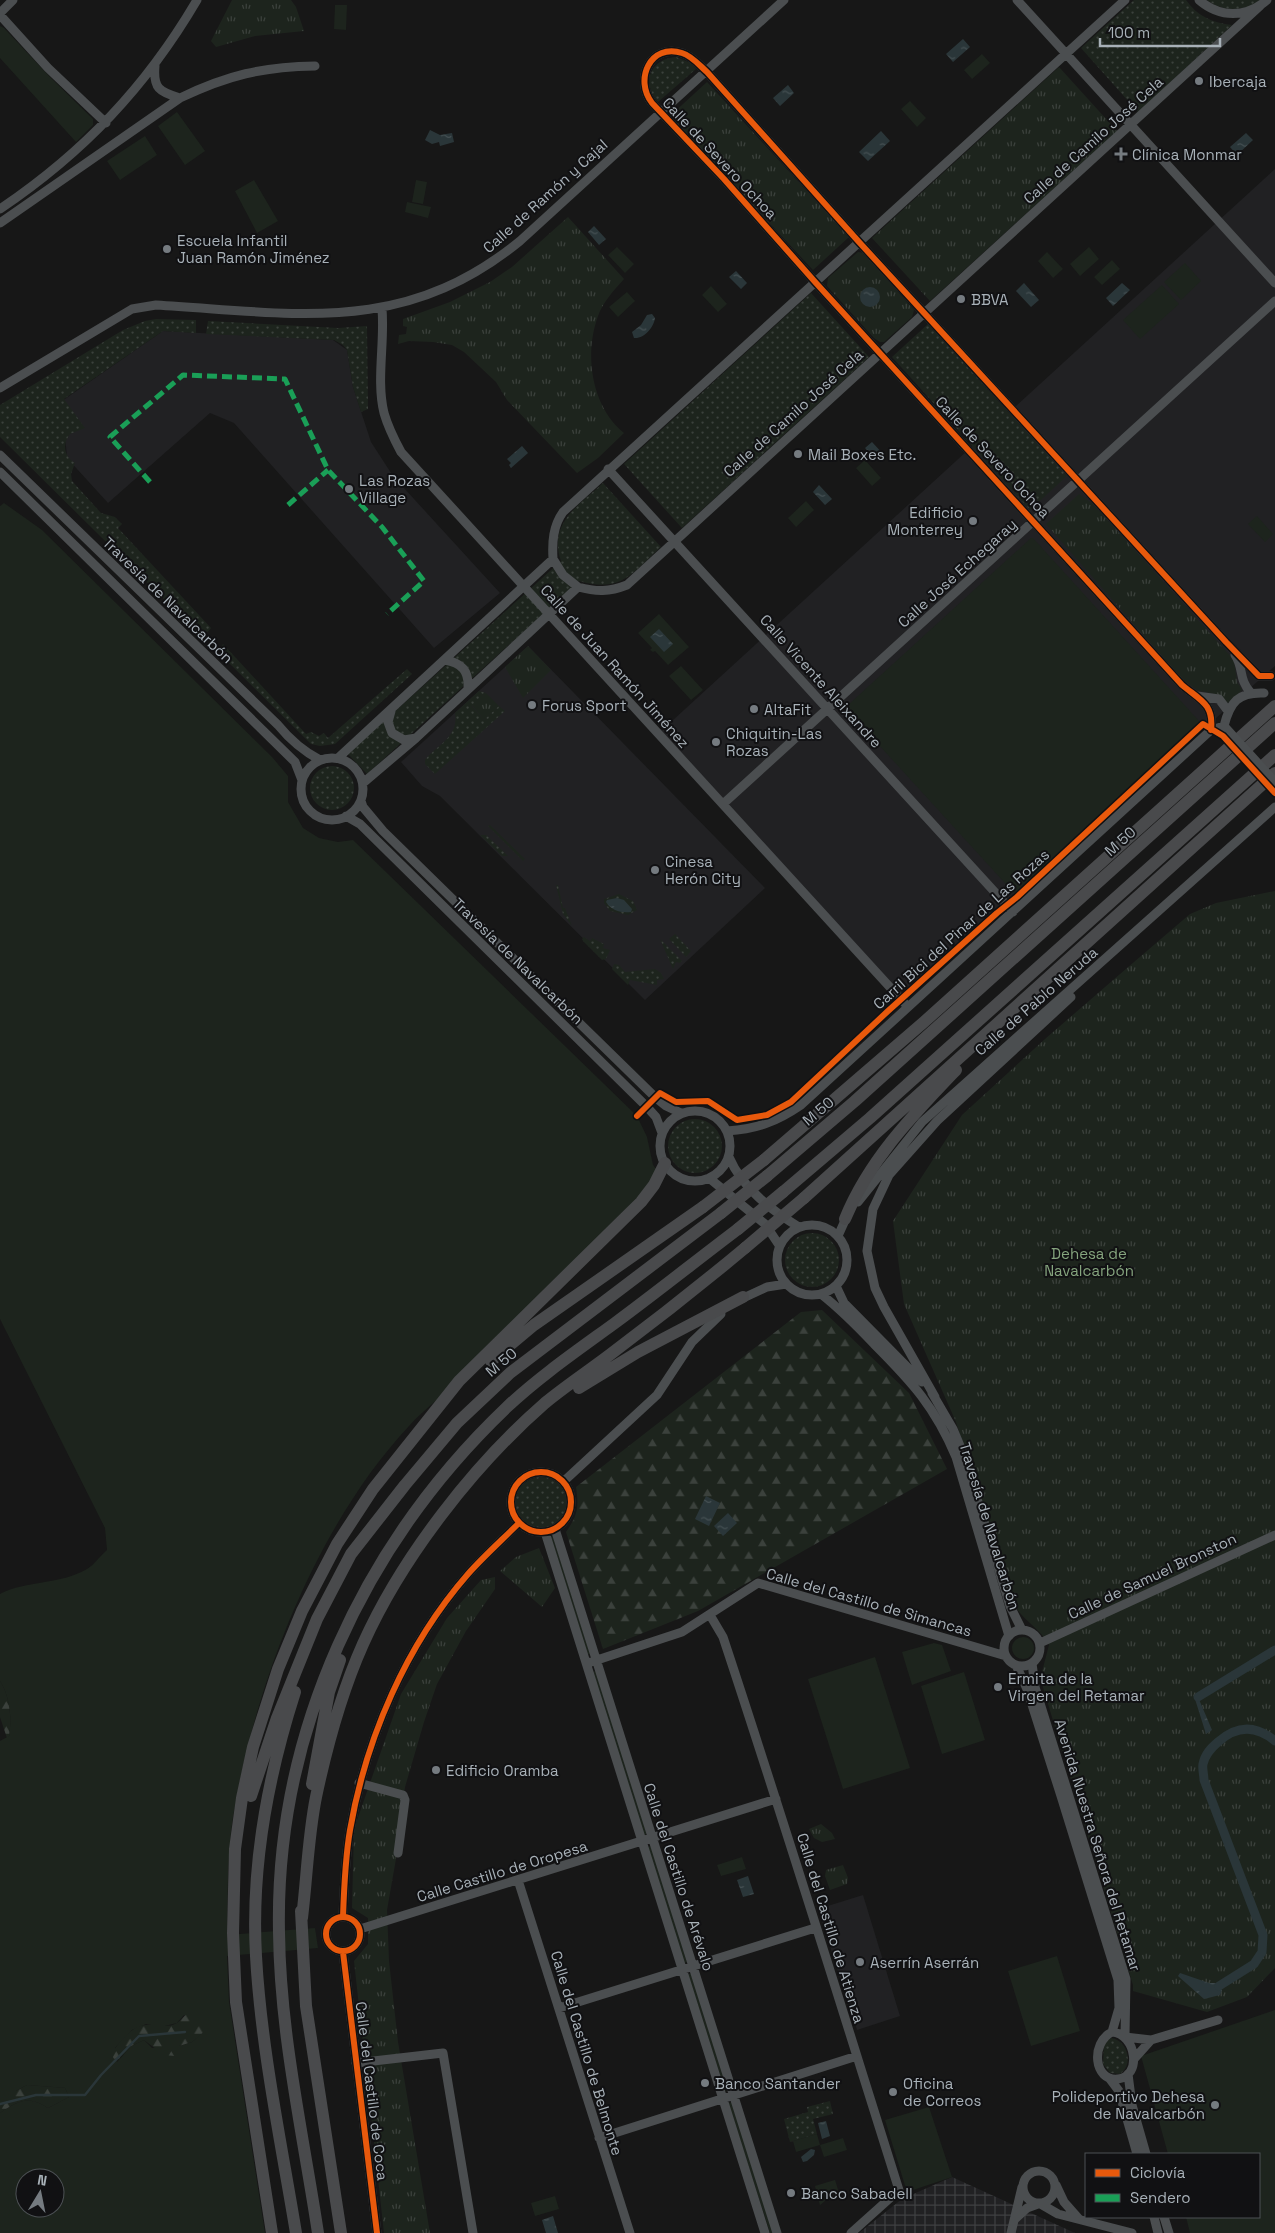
<svg xmlns="http://www.w3.org/2000/svg" width="1275" height="2233" viewBox="0 0 1275 2233" font-family="'Space Grotesk',sans-serif">
  <defs>
    <pattern id="industrial-grid" width="8" height="8" patternUnits="userSpaceOnUse" patternTransform="scale(1.25)"><rect width="8" height="8" fill="#212123"/><path d="M0 4h8M4 0v8" fill="none" stroke="#3e3f41"/></pattern>
    <pattern id="forest-firs" width="22" height="20" patternUnits="userSpaceOnUse" patternTransform="scale(1.25)"><rect width="22" height="20" fill="#1d241d"/><path d="M5 1l3.5 6h-7zM16 11l3.5 6h-7z" fill="#3b413c"/></pattern>
    <pattern id="park-tufts" width="24" height="20" patternUnits="userSpaceOnUse" patternTransform="scale(1.25)"><rect width="24" height="20" fill="#1d241d"/><path d="M3 7l-1-3M5 7V3M7 7l1-3M15 17l-1-3M17 17v-4M19 17l1-3" fill="none" stroke="#3b413c"/></pattern>
    <pattern id="garden-dots" width="8" height="8" patternUnits="userSpaceOnUse" patternTransform="scale(1.25)"><rect width="8" height="8" fill="#1d241d"/><path d="M2 2h.1M6 6h.1" fill="none" stroke="#3b413c" stroke-width="1.8" stroke-linecap="round"/></pattern>
    <pattern id="water-ripples" width="26" height="14" patternUnits="userSpaceOnUse" patternTransform="scale(1.25)"><rect width="26" height="14" fill="#2a3639"/><path d="M2 4q2-2 4 0t4 0M15 11q2-2 4 0t4 0" fill="none" stroke="#465154"/></pattern>
  </defs>
  <rect width="100%" height="100%" fill="#171717"/>
  <path fill="#212123" d="M1275,169V666L902,995L660,732Z
    M163,331L333,340L347,350L353,387L371,442L393,476L500,593L434,648L234,423L210,413L108,503L67,458L62,401Z
    M528,646L765,888L645,1000L440,796L422,786L401,762Z
    M863,1895L900,2016L857,2030L818,1909Z"/>
  <path fill="url(#industrial-grid)" d="M952,2177L1075,2233H859L902,2199Z"/>
  <path fill="#1d241d" fill-rule="evenodd" d="M335,5H347L346,30L334,29Z
    M0,26L4,28L50,77L93,119V125L76,142L0,58Z
    M982,54L990,63L972,79L964,70Z
    M910,101L926,118L917,127L901,109Z
    M177,112L205,151L185,165L158,126Z
    M145,136L157,155L120,180L107,161Z
    M254,180L278,221L257,233L235,191Z
    M416,180L427,182L423,204L412,202Z
    M407,202L431,207L428,218L405,212Z
    M617,247L634,264L625,273L608,255Z
    M1089,247L1099,259L1080,276L1070,264Z
    M1047,252L1063,269L1053,278L1038,261Z
    M1112,260L1120,269L1102,285L1094,277Z
    M1185,263L1201,281L1181,300L1164,282Z
    M1162,285L1179,304L1140,339L1123,320Z
    M711,286L727,304L718,312L702,295Z
    M627,292L635,301L618,317L609,307Z
    M865,460L881,478L872,486L856,468Z
    M806,501L814,510L796,527L788,518Z
    M4,503L42,530L272,757L288,776V802L303,828L319,838L338,842L353,840L637,1116L647,1137L653,1165L660,1174C596,1240 531,1307 466,1374C448,1392 426,1407 409,1426C396,1440 383,1456 371,1472C300,1570 253,1698 233,1817C227,1856 228,1896 227,1935L315,1928L318,1948L227,1956L229,2002L265,2233H0V2113C18,2100 29,2095 48,2108L69,2097L65,2088L27,2085L16,2091H0V1741L9,1736C12,1718 10,1697 0,1681V1594C27,1580 60,1585 87,1569C94,1565 100,1556 107,1550L105,1528L0,1319V506ZM184,2015L205,2030L192,2042L179,2046L152,2048L144,2040L131,2046L117,2062L115,2048L132,2030L146,2024L161,2027L177,2023ZM25,2178H55V2208H25Z
    M1257,516L1273,534L1265,542L1248,524Z
    M1031,538H1033L1199,721L1198,729L1026,885L1014,893L847,710V706Z
    M659,614L689,647L668,665L655,651L653,652L650,650L652,648L638,633Z
    M681,666L703,690L691,700L669,676Z
    M553,1536L590,1654L586,1655L550,1537Z
    M1012 1648a11 11 0 1 1 22 0a11 11 0 1 1-22 0Z
    M934,1643L942,1645L951,1671L912,1685L902,1652Z
    M875,1657L910,1768L843,1789L808,1679Z
    M596,1671L647,1834L644,1835L592,1672Z
    M964,1672L985,1740L942,1754L921,1686Z
    M651,1846L687,1962L684,1963L648,1847Z
    M742,1857L746,1869L721,1876L717,1865Z
    M1057,1956L1080,2031L1031,2046L1008,1971Z
    M688,1974H691L728,2090L725,2091Z
    M1275,2010V2233H1190L1186,2217H1259V2154H1168L1141,2056Z
    M732,2102L774,2233H770L728,2103Z
    M929,2107L952,2177L907,2192L885,2120Z
    M817,2134L820,2145L843,2138L847,2150L824,2157L820,2145L796,2152L793,2141Z
    M555,2196L559,2209L535,2216L531,2203Z"/>
  <path fill="url(#forest-firs)" d="M822,1310L909,1393L947,1469L698,1611L603,1649L566,1532C578,1515 579,1507 576,1487L801,1312Z
    M0,1681C10,1697 12,1718 9,1736L7,1738L0,1717Z
    M192,2012L203,2022L206,2030L192,2042L179,2046L175,2056L164,2055L144,2040L131,2046L116,2062L111,2054C119,2043 132,2025 146,2025C157,2024 166,2029 177,2023C183,2019 183,2015 192,2012Z
    M27,2085L65,2088L69,2097L48,2108C29,2095 18,2100 0,2113V2091H16Z"/>
  <path fill="url(#park-tufts)" d="M232,0H291L296,7L304,31L255,36L216,47L211,41Z
    M1059,67L1117,131L930,301L872,238Z
    M707,82L849,237L813,270L670,116Z
    M568,217L624,279C614,290 603,302 598,316C584,354 591,406 624,433L598,458L577,473L507,400L496,382L464,352L452,345L433,342L409,341L398,344L399,335L406,334L407,327L403,326V319L450,302L490,282L512,267Z
    M858,252L864,253L914,310L912,317L884,342H880L874,338L827,286L828,278Z
    M1079,494L1093,504L1234,660L1237,682L1242,690L1228,703L1219,695L1197,690L1182,679L1046,524Z
    M528,646L551,670L523,698L505,667Z
    M486,693L499,706L484,720L472,705Z
    M1275,891V1968L1247,1997L1207,2012L1133,1991V1985L1042,1684V1672L1049,1645C1041,1630 1026,1622 1015,1607L956,1422L904,1304L893,1221L962,1115L1045,1039L1127,968L1190,914L1216,903Z
    M539,1548L555,1588L542,1607L500,1571L516,1557Z
    M495,1577V1589L466,1631L437,1684L424,1722L405,1787L397,1853L387,1910L389,1961L398,2042L430,2233H384L354,1961L368,1944V1918L352,1908L354,1829L401,1694L447,1618L481,1580Z
    M821,1824L832,1833L835,1839L822,1842L814,1838L809,1829Z
    M843,1865L848,1878L847,1884L830,1890L825,1876L826,1870Z
    M835,2180L838,2190L820,2205L815,2186Z"/>
  <path fill="url(#garden-dots)" d="M1134,0H1186C1197,16 1213,23 1232,25L1138,112L1081,48Z
    M1207,0H1260C1244,12 1223,12 1207,0Z
    M676,57L691,63L696,69L658,102C641,83 650,59 676,57Z
    M811,293L869,357L682,528L624,464Z
    M156,319L196,320V333L163,331L64,399L85,428L70,434C62,444 64,457 75,463L71,474L72,481L101,513L115,517L122,524L118,528L211,628L206,634H201L191,626L0,437V405L123,330L145,321Z
    M208,321L338,328L367,326L368,409L361,412L353,387L347,350L343,345L334,340L206,334Z
    M928,324L1067,476L1030,510L892,357Z
    M603,483L661,547C631,574 622,593 579,581L367,774L348,754L561,561C548,523 578,506 603,483Z
    M223,644L306,734L311,732L319,736L324,733L328,738L407,669L412,674L335,744L320,746L311,744L223,657L221,647Z
    M479,691L486,693L472,706L484,720L499,706L505,711L435,774L425,764V760C438,744 459,737 455,713Z
    M310 788a22 22 0 1 1 44 0a22 22 0 1 1-44 0Z
    M490,825L525,859L523,861L488,826Z
    M480,835H486L508,856H502Z
    M556,885H558L563,908H565L572,926L563,914Z
    M619,894L633,901L637,910L628,915L610,911L604,903V899Z
    M675,934L691,951L686,957L669,939Z
    M584,937L590,941L592,938L604,944L603,948L610,950L606,959L602,960L583,941L582,939Z
    M660,939L682,961L680,963L676,962L673,969Z
    M614,964L619,965L625,972L655,969L661,973L664,979L657,980V985L630,980L628,985L612,969Z
    M668 1146a27 27 0 1 1 54 0a27 27 0 1 1-54 0Z
    M785 1260a27 27 0 1 1 54 0a27 27 0 1 1-54 0Z
    M515 1503a26 26 0 1 1 52 0a26 26 0 1 1-52 0Z
    M1111,2038C1128,2040 1134,2065 1120,2074L1110,2073L1103,2064L1104,2043Z
    M830,2101L833,2114L813,2119L817,2134L790,2142L784,2119L808,2112L807,2107Z"/>
  <path fill="url(#water-ripples)" d="M963,39L970,47L953,62L946,54Z
    M788,85L794,93L780,106L773,98Z
    M430,130L440,135L452,133L454,142L440,146L439,142L432,144L425,140Z
    M881,131L890,141L868,161L859,152Z
    M1246,133L1253,140L1237,155L1230,147Z
    M594,226L606,239L599,245L588,232Z
    M736,271L747,283L741,289L729,277Z
    M1024,283L1039,300L1031,307L1016,291Z
    M1122,283L1130,290L1113,306L1106,298Z
    M860 297a10 10 0 1 1 20 0a10 10 0 1 1-20 0Z
    M652,314L655,318C654,327 644,339 634,338L632,332L641,325L647,315Z
    M872,442L884,455L878,461L865,448Z
    M522,446L528,453L511,468L509,465L511,463L507,459Z
    M819,485L832,499L825,505L813,492Z
    M659,629L673,644L664,652L650,637Z
    M617,898L624,900L632,909L631,912C621,913 612,911 606,902L607,900Z
    M706,1496L720,1503L709,1526L695,1519Z
    M728,1513L737,1523L723,1536L714,1526Z
    M1198,1697L1212,1730L1206,1734L1195,1699Z
    M748,1876L754,1894L743,1897L737,1880Z
    M1180,1973L1209,1983H1217L1222,1990L1220,1995L1204,1999L1178,1976Z
    M826,2121L830,2136L822,2139L818,2123Z
    M811,2149L815,2150L814,2155L807,2161L803,2162L801,2157Z
    M553,2216L558,2233H546L542,2220Z"/>
  <g fill="none" stroke-linecap="round" stroke-linejoin="round">
    <path stroke="#2a3639" stroke-width="2.5" d="M0,2104L36,2095H85L101,2075L139,2036L185,2032"/>
    <path stroke="#2a3639" stroke-width="9" d="M1198,1697L1275,1650
      M1219,1986L1254,1964L1262,1952L1263,1935L1204,1780C1204,1775 1202,1769 1203,1764C1205,1754 1211,1748 1218,1742C1237,1725 1256,1725 1275,1741"/>
    <path stroke="#4b4e50" stroke-width="9" d="M1017,0L1275,283
      M1199,0C1220,18 1246,18 1267,0
      M0,13L13,0
      M0,15L48,68L106,123
      M155,66C153,88 159,92 180,98
      M0,209C83,153 146,87 197,0
      M0,223L180,98C228,75 262,67 315,66
      M382,309C385,342 376,380 384,413C388,427 394,439 401,452L908,1007
      M0,388L132,309L156,305C295,313 402,337 520,241L784,0
      M0,455L278,725C291,741 303,751 320,760
      M608,469L1013,912
      M0,472L295,762L302,780
      M553,559L563,575L578,587
      M1235,655C1244,668 1238,679 1251,693
      M445,660C462,663 469,671 468,688
      M1197,696L1219,699L1228,711
      M391,711L388,722L392,733L404,740L416,738
      M1211,730C1214,704 1200,700 1182,685L816,283L724,179L652,103C634,80 650,43 682,53C692,56 699,65 707,72L859,242L1226,642L1259,676H1271
      M338,758L553,559C552,542 553,526 563,512L1125,0
      M301 789a31 31 0 1 1 62 0a31 31 0 1 1-62 0Z
      M363,783L416,738L578,587C597,592 609,592 627,585L1260,6
      M361,801L363,807L383,831L656,1098L666,1106L681,1113
      M723,804L1275,301
      M346,816L360,824L647,1107L656,1117L662,1133
      M660 1146a35 35 0 1 1 70 0a35 35 0 1 1-70 0Z
      M727,1131C757,1129 776,1122 801,1105L1211,730L1224,726C1230,702 1238,692 1264,693
      M729,1157C742,1188 771,1210 799,1227
      M709,1178L765,1224L779,1245
      M858,1202L922,1122L1275,807
      M777 1260a35 35 0 1 1 70 0a35 35 0 1 1-70 0Z
      M838,1236L847,1216
      M836,1286L844,1303L922,1382
      M821,1294C840,1309 857,1326 874,1344C912,1382 935,1407 956,1457L1009,1636
      M739,1300L767,1287L786,1284
      M932,1393L953,1429L963,1453L1010,1606L1022,1630
      M935,1397L884,1307L875,1288L867,1251L873,1209L889,1175L937,1121L1071,997
      M511 1502a30 30 0 1 1 60 0a30 30 0 1 1-60 0Z
      M563,1482L657,1395L692,1342L721,1314
      M555,1529L777,2233
      M545,1532L765,2233
      M710,1615L723,1637C784,1821 841,2006 899,2190L851,2233
      M1004 1648a18 18 0 1 1 36 0a18 18 0 1 1-36 0Z
      M1040,1643L1275,1535
      M591,1662L682,1632L758,1583L1006,1656
      M1032,1663L1035,1687L1126,1979L1125,2036
      M1016,1665L1027,1689L1061,1796L1118,1980L1119,2008L1112,2032
      M359,1783L403,1795L405,1800L398,1853
      M518,1880L630,2233
      M326 1934a17 17 0 1 1 34 0a17 17 0 1 1-34 0Z
      M343,1917C344,1888 345,1859 350,1830C366,1738 406,1645 468,1574C484,1556 502,1540 519,1523
      M360,1929L776,1799
      M343,1952L377,2233
      M559,2008L815,1928
      M1112,2032C1137,2034 1142,2077 1118,2079C1094,2082 1090,2043 1112,2032Z
      M1125,2037L1151,2040L1218,2020
      M1134,2059L1151,2040
      M356,2063L443,2053L473,2233
      M1128,2074L1132,2105L1146,2154
      M1110,2079L1119,2091L1137,2154
      M599,2138L857,2056
      M1023 2187a16 16 0 1 1 32 0a16 16 0 1 1-32 0Z
      M1056,2185L1064,2202L1079,2219
      M1039,2203L1058,2214L1132,2233
      M1154,2217L1158,2233
      M1164,2217L1169,2233
      M1014,2220L1027,2208L1038,2204
      M1011,2233L1022,2187"/>
    <path stroke="#494a4c" stroke-width="12" d="M764,1160L924,1022L1275,706
      M767,1176L855,1101L1275,723
      M783,1192L870,1118L1275,755
      M804,1198L1275,773
      M845,1219C869,1160 912,1116 956,1070
      M491,1361L534,1325L703,1207
      M579,1388L638,1352L743,1297
      M295,1692C268,1776 251,1868 256,1956C261,2047 281,2142 296,2233
      M312,1784L329,1692L340,1660
      M251,1796L277,1718L317,1619L351,1554L405,1485L457,1423L510,1373L721,1213
      M301,1911L306,2006L341,2233
      M302,1918C307,1877 308,1837 316,1797C327,1745 342,1691 363,1644C402,1557 474,1465 545,1403C568,1384 593,1368 616,1350C660,1317 703,1283 745,1248
      M272,2233L236,2002L233,1933L235,1849L242,1798L253,1747L278,1669L302,1611L337,1544L373,1489L459,1381L641,1202L654,1185L665,1163
      M318,2233C303,2134 280,2033 279,1932C275,1733 364,1543 507,1407C540,1376 578,1350 615,1323C657,1292 697,1260 738,1229"/>
    <path stroke="#4b4e50" stroke-width="9" d="M1224,726L1275,782"/>
    <path stroke="#494a4c" stroke-width="12" d="M703,1207L764,1160
      M721,1213L767,1176
      M738,1229L783,1192
      M745,1248L804,1198"/>
    <path stroke="#1a9f57" stroke-width="5" stroke-dasharray="10 5" stroke-linecap="butt" d="M150,482L110,437L183,375L285,379L328,470L382,527L424,581L387,614
      M288,505L328,470"/>
    <defs>
      <path id="cycleway" d="M1211,730C1214,704 1200,700 1182,685L816,283L724,179L652,103C634,80 650,43 682,53C692,56 699,65 707,72L859,242L1226,642L1259,676H1271
        M637,1116L660,1093L676,1102L708,1101L737,1120L767,1115L791,1102L888,1011L997,913L1017,897L1203,724L1223,736L1275,793
        M511 1502a30 30 0 1 1 60 0a30 30 0 1 1-60 0Z
        M326 1934a17 17 0 1 1 34 0a17 17 0 1 1-34 0Z
        M343,1917C344,1888 345,1859 350,1830C366,1738 406,1645 468,1574C484,1556 502,1540 519,1523
        M343,1952L377,2233"/>
    </defs>
    <use href="#cycleway" stroke="#111113" stroke-width="9"/>
    <use href="#cycleway" stroke="#e8590c" stroke-width="6"/>
  </g>
  <g fill="#757b80" stroke="#111113" stroke-width="2">
    <circle cx="1199" cy="81" r="5"/>
    <path d="M1118.5 146.5h5v5h5v5h-5v5h-5v-5h-5v-5h5z"/>
    <circle cx="167" cy="249" r="5"/>
    <circle cx="961" cy="299" r="5"/>
    <circle cx="798" cy="454" r="5"/>
    <circle cx="349" cy="489" r="5"/>
    <circle cx="973" cy="521" r="5"/>
    <circle cx="532" cy="705" r="5"/>
    <circle cx="754" cy="709" r="5"/>
    <circle cx="716" cy="742" r="5"/>
    <circle cx="655" cy="870" r="5"/>
    <circle cx="998" cy="1687" r="5"/>
    <circle cx="436" cy="1770" r="5"/>
    <circle cx="860" cy="1962" r="5"/>
    <circle cx="705" cy="2083" r="5"/>
    <circle cx="893" cy="2092" r="5"/>
    <circle cx="1215" cy="2105" r="5"/>
    <circle cx="791" cy="2193" r="5"/>
  </g>
  <g text-anchor="middle" dominant-baseline="central" stroke-width="4" stroke-linejoin="round" paint-order="stroke">
    <g font-size="15" fill="#a8b1b8" stroke="#111113" text-anchor="start">
      <text x="1209" y="81">Ibercaja</text>
      <text x="1132" y="154">Clínica Monmar</text>
      <text x="177" y="240">Escuela Infantil<tspan x="177" dy="17">Juan Ramón Jiménez</tspan></text>
      <text x="971" y="299">BBVA</text>
      <text x="808" y="454">Mail Boxes Etc.</text>
      <text x="359" y="480">Las Rozas<tspan x="359" dy="17">Village</tspan></text>
      <text x="963" y="512" text-anchor="end">Edificio<tspan x="963" dy="17">Monterrey</tspan></text>
      <text x="542" y="705">Forus Sport</text>
      <text x="764" y="709">AltaFit</text>
      <text x="726" y="733">Chiquitin-Las<tspan x="726" dy="17">Rozas</tspan></text>
      <text x="665" y="861">Cinesa<tspan x="665" dy="17">Herón City</tspan></text>
      <text x="1008" y="1678">Ermita de la<tspan x="1008" dy="17">Virgen del Retamar</tspan></text>
      <text x="446" y="1770">Edificio Oramba</text>
      <text x="870" y="1962">Aserrín Aserrán</text>
      <text x="715" y="2083">Banco Santander</text>
      <text x="903" y="2083">Oficina<tspan x="903" dy="17">de Correos</tspan></text>
      <text x="1205" y="2096" text-anchor="end">Polideportivo Dehesa<tspan x="1205" dy="17">de Navalcarbón</tspan></text>
      <text x="801" y="2193">Banco Sabadell</text>
    </g>
    <g font-size="15" fill="#a8b1b8" stroke="#111113">
      <text transform="translate(1093 140) rotate(-42)">Calle de Camilo José Cela</text>
      <text transform="translate(720 158) rotate(47)">Calle de Severo Ochoa</text>
      <text transform="translate(545 196) rotate(-42)">Calle de Ramón y Cajal</text>
      <text transform="translate(793 413) rotate(-42)">Calle de Camilo José Cela</text>
      <text transform="translate(993 457) rotate(47)">Calle de Severo Ochoa</text>
      <text transform="translate(957 573) rotate(-42)">Calle José Echegaray</text>
      <text transform="translate(168 600) rotate(44)">Travesía de Navalcarbón</text>
      <text transform="translate(615 666) rotate(48)">Calle de Juan Ramón Jiménez</text>
      <text transform="translate(821 681) rotate(48)">Calle Vicente Aleixandre</text>
      <text transform="translate(1120 841) rotate(-42)">M 50</text>
      <text transform="translate(961 929) rotate(-42)">Carril Bici del Pinar de Las Rozas</text>
      <text transform="translate(518 961) rotate(44)">Travesía de Navalcarbón</text>
      <text transform="translate(1036 1001) rotate(-41)">Calle de Pablo Neruda</text>
      <text transform="translate(818 1111) rotate(-40)">M 50</text>
      <text transform="translate(501 1362) rotate(-40)">M 50</text>
      <text transform="translate(990 1526) rotate(73)">Travesía de Navalcarbón</text>
      <text transform="translate(1152 1576) rotate(-25)">Calle de Samuel Bronston</text>
      <text transform="translate(869 1602) rotate(16)">Calle del Castillo de Simancas</text>
      <text transform="translate(1098 1845) rotate(73)">Avenida Nuestra Señora del Retamar</text>
      <text transform="translate(502 1871) rotate(-17)">Calle Castillo de Oropesa</text>
      <text transform="translate(679 1877) rotate(72)">Calle del Castillo de Arévalo</text>
      <text transform="translate(831 1928) rotate(73)">Calle del Castillo de Atienza</text>
      <text transform="translate(587 2053) rotate(73)">Calle del Castillo de Belmonte</text>
      <text transform="translate(372 2091) rotate(83)">Calle del Castillo de Coca</text>
    </g>
    <g font-size="15" fill="#85a47e" stroke="#111113">
      <text x="1089" y="1253">Dehesa de<tspan x="1089" dy="17">Navalcarbón</tspan></text>
    </g>
  </g>
  <rect x="1085" y="2153" width="175" height="65" fill="#111113" stroke="#4d5155"/>
  <rect x="1095" y="2169" width="25" height="8" fill="#e8590c" stroke="#4d5155"/>
  <text x="1130" y="2178" font-size="15" fill="#a8b1b8">Ciclovía</text>
  <rect x="1095" y="2194" width="25" height="8" fill="#1a9f57" stroke="#4d5155"/>
  <text x="1130" y="2203" font-size="15" fill="#a8b1b8">Sendero</text>
  <g transform="translate(40 2193) rotate(10)"><circle r="24" fill="#111113" stroke="#4d5155"/>
  <path d="M0-4L9 19L0 12L-9 19Z" fill="#757b80"/>
  <text y="-8" font-size="14" font-weight="bold" text-anchor="middle" fill="#a8b1b8">N</text>
  </g>
  <path d="M1100 38v8h120v-8" fill="none" stroke="#a8b1b8" stroke-width="2.5"/>
  <text x="1108" y="38" font-size="15" fill="#a8b1b8" stroke="#111113" stroke-width="4" paint-order="stroke">100 m</text>
</svg>
